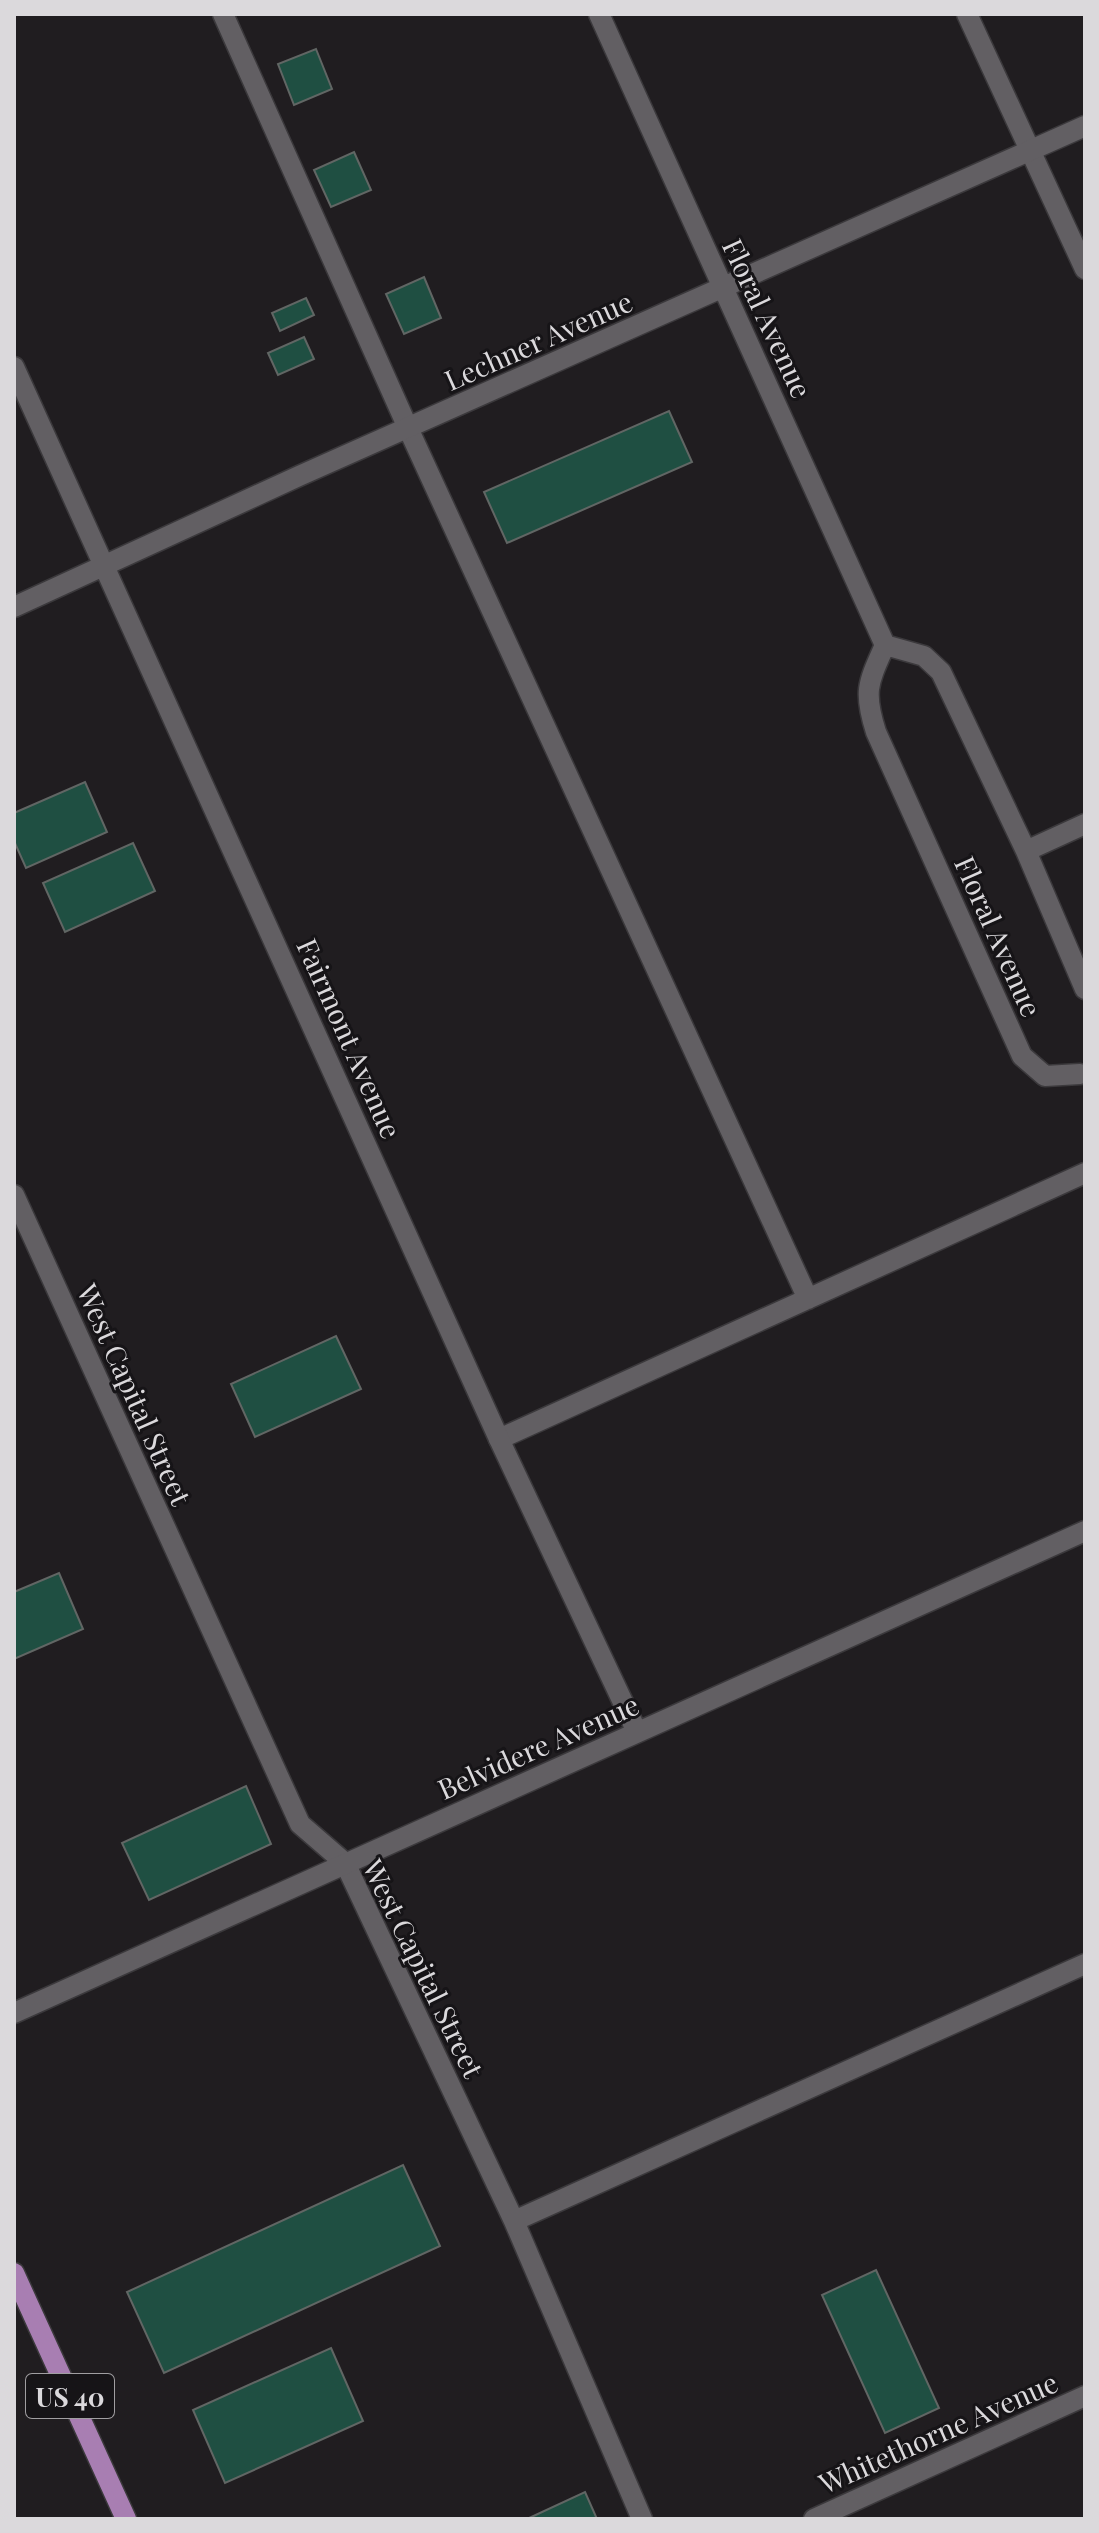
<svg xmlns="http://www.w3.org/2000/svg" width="1099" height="2533" viewBox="0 0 1099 2533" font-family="'Playfair Display',serif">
  <rect width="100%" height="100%" fill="#201d20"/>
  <path fill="#1f4f42" stroke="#616664" stroke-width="2" d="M316,49L332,89L294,105L278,64Z
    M354,152L371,190L331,207L314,170Z
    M424,277L441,318L404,334L386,294Z
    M306,298L314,315L280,331L272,313Z
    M304,337L314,359L278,375L268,353Z
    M669,411L692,462L507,543L484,492Z
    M85,782L107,832L26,868L14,841V813Z
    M133,843L155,891L65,932L43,883Z
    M336,1336L361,1389L255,1437L231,1384Z
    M59,1573L83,1629L14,1659V1592Z
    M246,1786L271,1844L149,1900L122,1843Z
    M403,2165L440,2246L164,2373L127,2292Z
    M876,2270L939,2408L885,2433L822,2295Z
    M331,2348L363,2421L225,2483L193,2410Z
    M585,2492L597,2519H527Z"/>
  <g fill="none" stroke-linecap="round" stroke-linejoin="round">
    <defs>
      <path id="service" d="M223,14L408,428L808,1299
        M967,14L1085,269
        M14,1195L300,1824L345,1863L514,2221L642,2519
        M499,1439L1085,1173
        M514,2221L1085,1964"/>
      <path id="minor" d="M599,14L885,645C868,683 863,691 876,732L1022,1056L1045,1076L1080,1074
        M14,367L499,1439L637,1732
        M14,607L299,476L1085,126
        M885,645L924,656L941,672L1026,851L1085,989
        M1026,851L1085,824
        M14,2013L1085,1531
        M814,2519L1085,2396"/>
      <path id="primary" d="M14,2273L126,2519"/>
    </defs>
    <use href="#service" stroke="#3b393c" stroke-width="23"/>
    <use href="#minor" stroke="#3b393c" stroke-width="23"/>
    <use href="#primary" stroke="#3b393c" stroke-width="23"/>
    <use href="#service" stroke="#625f63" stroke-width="20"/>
    <use href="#minor" stroke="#625f63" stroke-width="20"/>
    <use href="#primary" stroke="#a87eb2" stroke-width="20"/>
  </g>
  <g text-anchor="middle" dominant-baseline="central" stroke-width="6" stroke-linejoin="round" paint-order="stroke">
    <rect fill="#161417" stroke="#a09ea1" stroke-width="2" x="26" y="2374" width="88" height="44" rx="6"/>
    <g font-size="26" font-weight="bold" fill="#dbd9dc">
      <text x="70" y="2396">US 40</text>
    </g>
    <g font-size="28" fill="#dbd9dc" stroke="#161417">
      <text transform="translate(768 318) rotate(65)">Floral Avenue</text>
      <text transform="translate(538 340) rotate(-24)">Lechner Avenue</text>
      <text transform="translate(999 936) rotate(66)">Floral Avenue</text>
      <text transform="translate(350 1038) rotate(66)">Fairmont Avenue</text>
      <text transform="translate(135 1394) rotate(66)">West Capital Street</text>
      <text transform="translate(538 1746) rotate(-24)">Belvidere Avenue</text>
      <text transform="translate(424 1968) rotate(64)">West Capital Street</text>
      <text transform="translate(938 2432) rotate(-24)">Whitethorne Avenue</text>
    </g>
  </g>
  <rect width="1099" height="2533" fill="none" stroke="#dbd9dc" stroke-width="32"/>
</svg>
